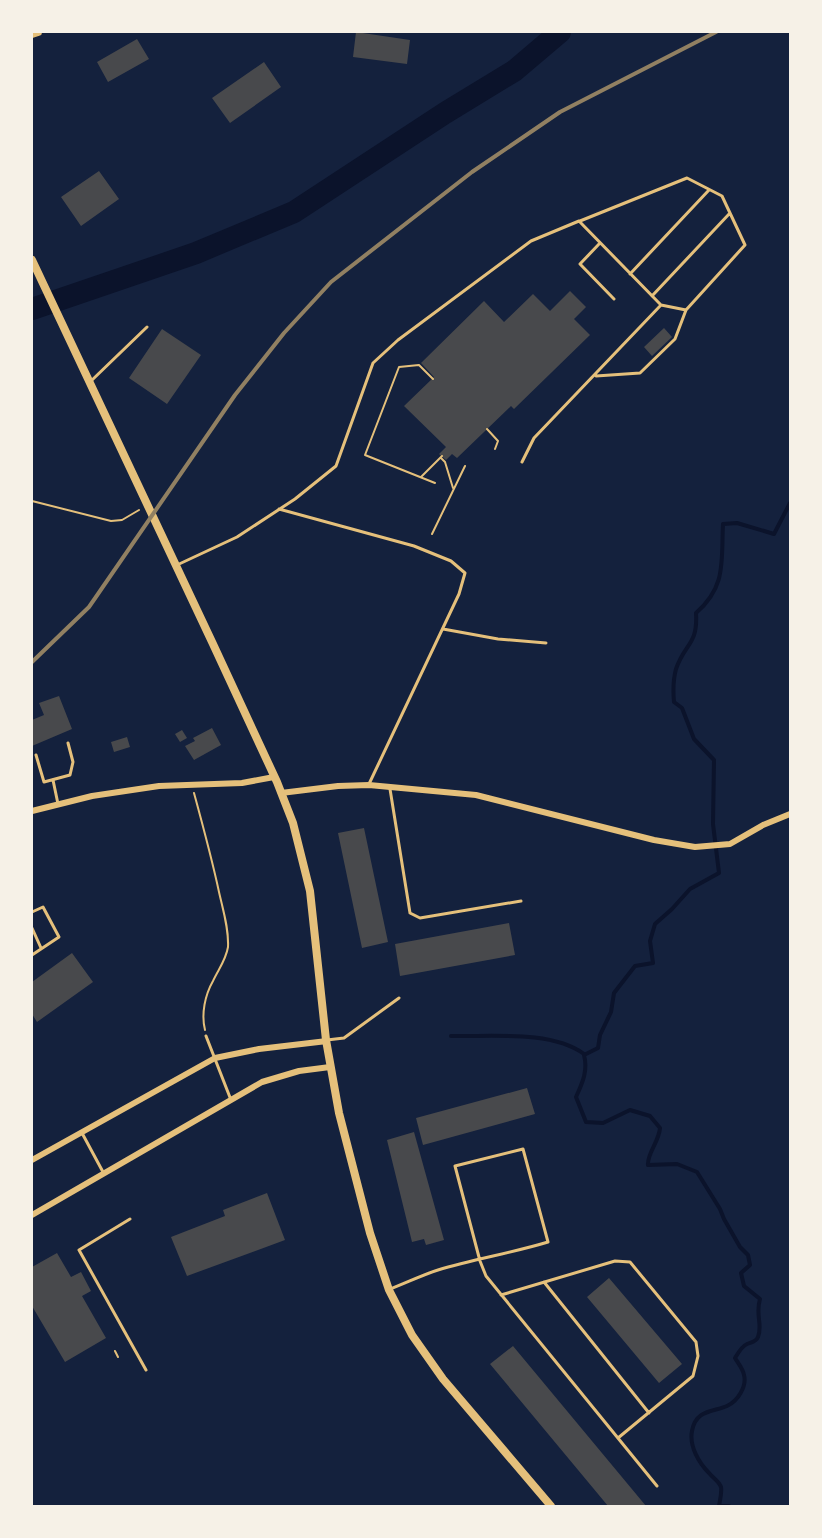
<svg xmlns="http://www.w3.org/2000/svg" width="822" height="1538" viewBox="0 0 822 1538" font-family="'Asap Condensed',sans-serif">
  <rect width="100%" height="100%" fill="#14213d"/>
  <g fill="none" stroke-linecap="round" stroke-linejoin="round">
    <path stroke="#0b132b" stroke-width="4" d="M451,1036C491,1037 551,1030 584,1054
      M729,1506H719C720,1500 722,1493 721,1487C719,1481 713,1478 709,1473C699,1463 689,1446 692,1431C696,1409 714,1412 727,1406C738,1401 747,1386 744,1375C743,1369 738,1363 735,1358C738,1353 742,1346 747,1344C752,1342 756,1342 758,1337C763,1325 755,1315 760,1299L744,1286L741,1273L750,1265L748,1255L740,1247L724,1219L720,1209L697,1172L677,1164L648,1165C647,1153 659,1142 660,1128L650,1116L630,1110L603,1123L586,1122L576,1097C583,1082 588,1070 584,1055L598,1048L600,1035L611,1012L614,993L635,966L653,963L650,941L655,924L672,909L690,889L719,873L713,824L714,760L694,739L682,708L674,702C673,691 673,680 676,669C685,643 698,645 696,613C727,586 721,561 723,524L737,523L774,534L790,503"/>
    <path stroke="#0b132b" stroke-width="22" d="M32,309L196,253L294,212L445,113L514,71L560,32"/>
  </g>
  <path fill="#48494c" d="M356,32L410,40L407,64L353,57Z
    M137,39L149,59L108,82L97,62Z
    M264,62L281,87L230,123L212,98Z
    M99,171L119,199L81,226L61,197Z
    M570,291L586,307L574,319L590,335L514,409L511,406L457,458L452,454L446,460L439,454L446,447L404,406L434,377L421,363L484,301L504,322L533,294L550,311Z
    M664,328L672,337L652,356L644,347Z
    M162,329L201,355L167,404L129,378Z
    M59,696L72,729L32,746V720L44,715L39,703Z
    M212,728L221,745L194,760L185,746L195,741L193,738Z
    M182,730L187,738L180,742L175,734Z
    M127,737L130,747L114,752L111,742Z
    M364,828L388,942L362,948L338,833Z
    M509,923L515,955L400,976L395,944Z
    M72,953L93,982L37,1022L32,1014V982Z
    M527,1088L535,1114L423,1145L416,1118Z
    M414,1132L444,1240L426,1245L424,1239L412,1242L387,1140Z
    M267,1193L285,1240L187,1276L171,1237L225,1216L223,1210Z
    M57,1253L71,1277L81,1272L91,1291L82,1296L106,1338L65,1362L32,1306V1267Z
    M609,1278L682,1364L659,1383L587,1297Z
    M513,1346L646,1506H608L490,1364Z"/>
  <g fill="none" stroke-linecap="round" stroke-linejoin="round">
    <path stroke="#e5c07b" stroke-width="2" d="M433,379L419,365L399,367L365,455L435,483
      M487,429L498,441L495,449
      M441,458L445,462L453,488
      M421,477L442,456
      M32,501L111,521L122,520L139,510
      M432,534L465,466
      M194,793C203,826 212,859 219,892C223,910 229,929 228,947C226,960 218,970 213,981C205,995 201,1014 205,1030
      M115,1351L118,1357"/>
    <path stroke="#e5c07b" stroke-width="3" d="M580,221L687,178L722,196L745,245L686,310L661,305
      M600,243L580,264L614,299
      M630,274L709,190
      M652,296L730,213
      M596,376L640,373L675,339L686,310
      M91,381L147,327
      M279,509L414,546L451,561L465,573L459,594L369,784
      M177,565L237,537L295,499L336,466L373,363L398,340L531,241L579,221L661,305L534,438L522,462
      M443,629L498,639L546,643
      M36,755L44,782L70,775L73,762L68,743
      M53,780L58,804
      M390,789L410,913L420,918L521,901
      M32,912L43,907L59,937L32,955
      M32,928L41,948
      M206,1036L231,1100
      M327,1040L344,1038L399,998
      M82,1133L103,1172
      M130,1219L79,1250L146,1370
      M544,1282L649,1413
      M390,1289C406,1283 422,1275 438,1270C474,1259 512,1253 548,1242L523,1149L455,1166L480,1261L486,1276L657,1486
      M501,1295L615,1261L630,1262L696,1342L698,1356L693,1376L618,1438"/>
    <path stroke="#e5c07b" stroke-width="6" d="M281,793L338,786L369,785L476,795L654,840L695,847L730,844L763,825L790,814
      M32,811L92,796L159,786L242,783L274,777
      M32,1160L215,1058L259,1049L327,1041
      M32,1215L262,1082L299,1071L330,1067"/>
    <path stroke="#e5c07b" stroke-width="8" d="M32,34L38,32
      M32,260L213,644L277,782L293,823L310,891L326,1040L339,1113L370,1233L389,1290L412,1335L443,1379L551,1506"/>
    <path stroke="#918062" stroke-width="4" d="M32,662L89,607L235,395L284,333L331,282L472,172L560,112L716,32"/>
  </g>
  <rect width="822" height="1538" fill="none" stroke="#f6f1e7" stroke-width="66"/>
</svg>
